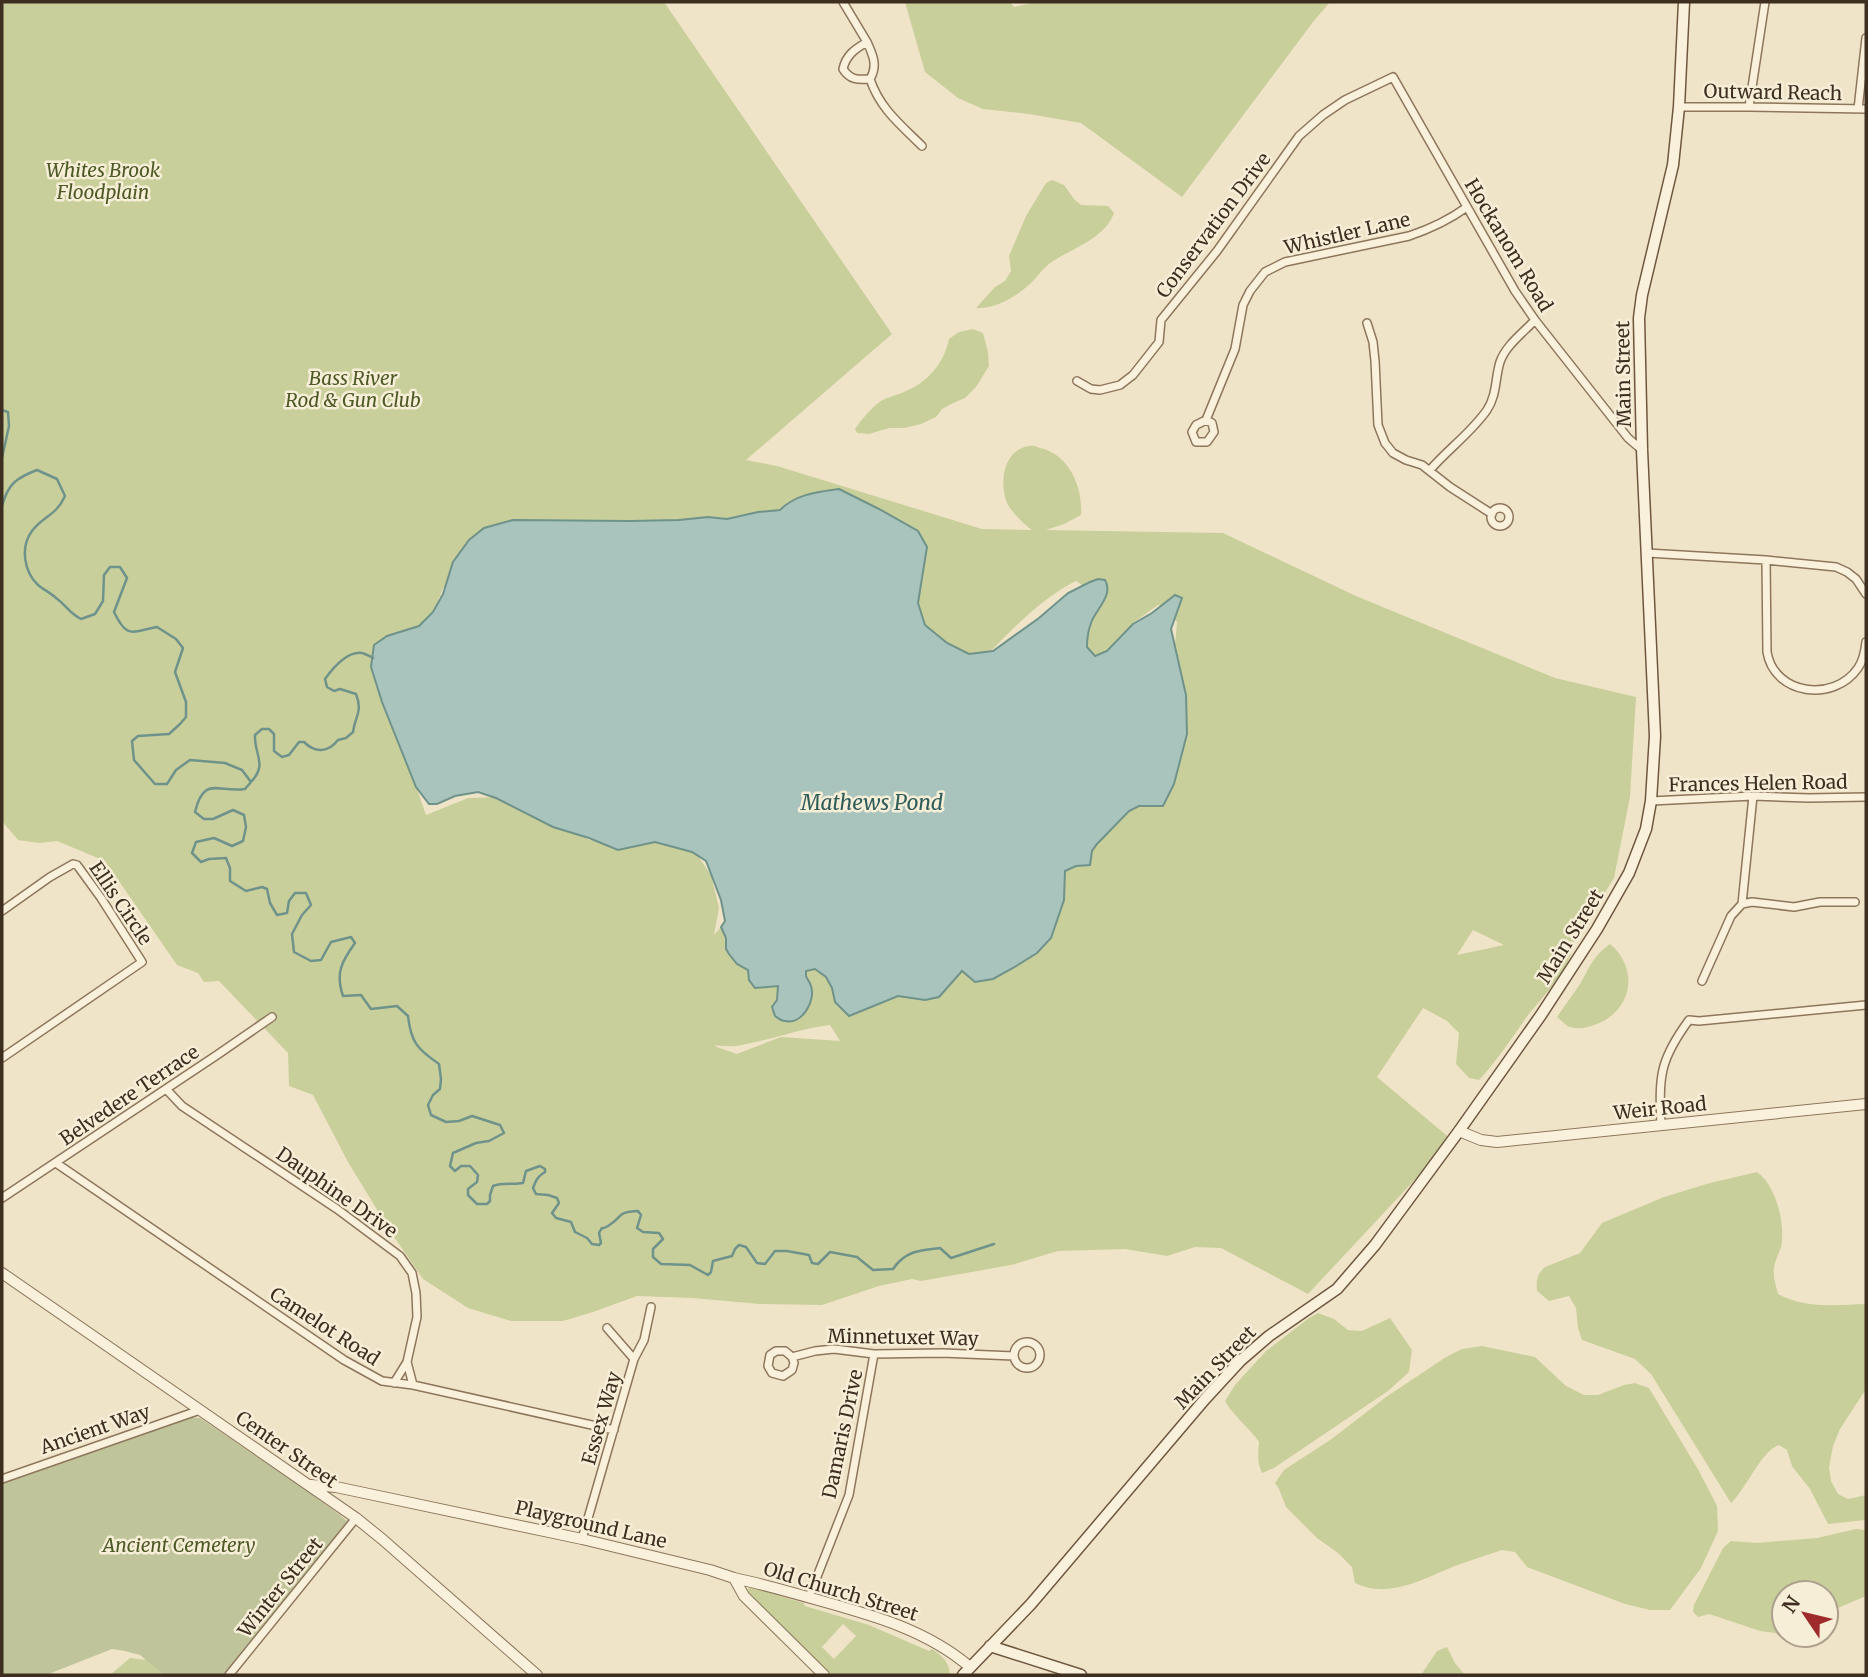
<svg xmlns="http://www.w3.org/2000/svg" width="1868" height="1677" viewBox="0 0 1868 1677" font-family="Merriweather,serif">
  <rect width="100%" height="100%" fill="#f0e4c8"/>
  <path fill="#c9cf9b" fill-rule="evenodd" d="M2,2H664L892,334L746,460L777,466L982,529L1032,530C1026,526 1011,512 1007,503C999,483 1003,450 1029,446C1031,445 1038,447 1040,448C1069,454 1083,487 1081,515L1064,524L1046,530L1223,533L1356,596L1555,678L1636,697L1630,797L1614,878L1569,951L1571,954C1562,979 1542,997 1526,1018C1511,1039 1497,1061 1479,1080L1469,1078L1456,1064L1459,1033L1447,1021L1423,1008L1377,1077L1452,1140L1308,1294L1221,1248L1195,1247L1167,1256L1125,1249L1058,1251L1011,1265L921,1281L912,1279L879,1286L822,1305L760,1304L692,1298L637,1296L593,1312L563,1321H511L468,1308L423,1279L390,1231L348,1162L313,1095L289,1086L288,1053L219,981L204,982L198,973L177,965L105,861L57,841L39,843L18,840L2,821ZM761,514L943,657H985C1011,630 1043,597 1076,581L1095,594L1094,618L1081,645L1108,682L1123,639L1133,623L1158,605L1164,607L1177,622L1172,679L1174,728L1181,761L1170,788L1129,811L1097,844L1092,851L1090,865L1076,866L1065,871L1064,901L1051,937L1037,953L993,979L968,977L962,970L939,997L925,1000L898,996L849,1016L835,1002L832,988L826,977L815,969L806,971V976L777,1000L778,986L764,988L749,980L748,970C722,955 731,950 721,927L714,935L719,908L711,875L698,856L682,847L644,841L604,842L589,840L530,805L497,797L468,798L426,815L374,665L427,629L443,588L481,560ZM1473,930L1504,945L1457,955ZM830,1025L840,1041L781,1037L737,1054L714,1046C721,1045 729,1047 736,1046C768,1041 798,1029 830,1025Z
    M905,2H1010L1014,7L1037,2H1330L1313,22L1182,197L1081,123L1029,114L983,109L958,98L925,72Z
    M1052,180L1064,185L1074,199L1081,205L1108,206L1114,213C1104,240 1071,248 1049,264C1044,268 1039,274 1034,280C1019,295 998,309 976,308L995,287L1005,281L1011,271L1009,256L1026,216L1046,183Z
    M973,329L983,333L988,352L989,366L976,387L965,398L951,404L942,409L936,417L921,424L904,428H889L869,434L857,433L855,429C860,421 873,406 881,401C888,397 898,395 906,391C928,382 944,363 949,339L959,332Z
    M1610,944C1639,968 1633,1010 1597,1024C1589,1027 1579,1030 1570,1027C1566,1026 1561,1020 1557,1017C1564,1006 1573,995 1580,984C1590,967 1592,957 1610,944Z
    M1757,1172C1776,1185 1786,1225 1781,1247C1779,1254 1775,1260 1774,1268C1773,1277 1776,1286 1778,1294C1805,1309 1836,1305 1866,1304V1389L1840,1429L1833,1446L1829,1467L1831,1481L1838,1494L1848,1499L1866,1495V1520L1828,1524L1810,1489L1792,1466L1787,1450L1779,1445C1761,1451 1747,1488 1731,1503L1651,1374L1635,1359L1582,1340L1578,1328L1576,1308L1569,1296L1549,1301L1537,1291C1536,1281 1537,1274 1545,1267L1580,1253L1602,1223L1664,1197L1710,1183Z
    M1318,1313L1334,1319L1348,1330L1362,1331L1390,1318L1412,1350L1409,1372L1388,1391L1274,1468L1262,1473C1257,1463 1258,1453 1259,1442C1249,1427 1234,1417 1225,1401L1235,1385L1266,1351L1309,1318Z
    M1482,1346L1535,1357L1566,1386L1584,1395H1598L1624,1385L1635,1383L1649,1388L1699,1471L1717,1506L1718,1531L1701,1568L1670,1610H1650L1625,1604L1527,1567L1515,1552L1502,1550C1487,1555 1471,1560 1455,1566C1425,1578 1388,1600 1355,1583L1352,1567L1338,1553L1317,1538L1286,1507L1279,1489L1275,1483L1284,1470L1333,1438L1386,1397L1446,1357L1462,1349Z
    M1856,1529L1866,1530V1596L1826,1613V1593H1784V1633L1781,1634L1760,1631L1709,1614L1698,1617L1693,1612L1694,1605L1723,1548L1731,1541L1757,1543L1817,1538Z
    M750,1587L804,1603L805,1606L869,1625L929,1651L932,1649C943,1656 949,1662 950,1675H832L749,1595L747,1590ZM843,1624L856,1636L834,1659L822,1647Z
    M1447,1647L1455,1663L1465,1675H1421L1437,1651Z
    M130,1658L147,1660L171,1675H110Z"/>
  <path fill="#bfc49a" d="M190,1417L200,1418L289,1478L340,1515L348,1522L225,1675H164L140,1655L125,1651L112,1649L46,1675H2V1483Z"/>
  <path fill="#a9c4bc" stroke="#6f938a" stroke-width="2" d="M839,489L879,509L918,531L927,547L918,603L925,625L947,643L969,654L993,651L1039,618L1068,593L1090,582L1098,579L1105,580C1114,595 1096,609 1091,623C1088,631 1087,639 1087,647L1095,656L1107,651L1133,624L1152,613L1175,595L1182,598L1171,629L1186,695L1187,734L1174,784L1163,806H1139L1129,811L1097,844L1092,851L1090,865L1076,866L1065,871L1064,900L1051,938L1037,953L1013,968L993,979L975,982L962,971L939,997L925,1000L898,996L849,1016L835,1002L832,988L826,977L815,969L806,971V976C807,979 810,982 811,986C816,1001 802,1025 785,1021C781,1021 778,1018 775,1016L772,1007L777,1000L778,986L755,988L749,980L748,970L737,964L729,954L726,949V938L721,927L725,921L721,900L706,861L692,852L655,842L618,850L589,838L553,827L496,798L478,792L455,796L437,804H429L416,787L382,702L371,667L374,645L387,636L419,626L433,612L443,594L453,562L469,540L484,528L513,520L630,521L679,520L708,517L727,519L758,512L780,510C796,494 817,492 839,489Z"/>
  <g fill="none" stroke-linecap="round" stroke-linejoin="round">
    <path stroke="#6f938a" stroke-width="2.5" d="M2,410L8,412L9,426L2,458
      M2,506C8,484 16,478 37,470L57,479L65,496C56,516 43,516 32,531C20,547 24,572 38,585C44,590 51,593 56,598C66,605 69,613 81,619L95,614L103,601L104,575L110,567H120L127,578L114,612C127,639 131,632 157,627L176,639L183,648L175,672L186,702V717L180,724L169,734L138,736L132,741L134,760L155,784H167L176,770L190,760L225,763L242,770L251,782L245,789C218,793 204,775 195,812L204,819H213L233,810L244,815L246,827L243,841L232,846L214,838L196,842L192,853L201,862L209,859L226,858L230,868V881L246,891L262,887L267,889L270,903L277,915L287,913L289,901L295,893H306L311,905L302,915L292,934L294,952L311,961L321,960L331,942L351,937L355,943C342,961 335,973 343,996L361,995L371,1009L397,1006L408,1016C411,1042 417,1049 439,1064L441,1079L440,1089L433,1095L428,1105L431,1115L446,1122L459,1121L472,1116L500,1125L504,1133L489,1141L476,1143L453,1153L450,1166L455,1171L461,1166H470L478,1175L477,1182L468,1189V1195L477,1204H487L490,1201V1195L493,1186C503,1182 513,1185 523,1183L526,1171L540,1166L545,1169V1172C538,1176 536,1180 533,1188L536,1194L548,1195L557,1198L559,1203L552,1213L556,1218L571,1222L575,1232L587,1238L592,1244L599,1245L601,1243L599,1233C605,1223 598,1232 608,1226C623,1217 616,1212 638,1211L641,1215L637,1228L643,1232L659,1233L663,1239L653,1249V1257L661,1264L690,1265L708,1275L711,1272L713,1261L732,1256L735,1249L739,1245L746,1247L757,1263L765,1264L775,1251H787L809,1255L812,1263L818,1264L830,1252L857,1257L873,1270L893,1269C905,1251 920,1250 940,1248L951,1258L994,1244
      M251,782C268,764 254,755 255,735L262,729H269L274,734V751L282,757L289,755L299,742H304C315,753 328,753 338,740L346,738L353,732C355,716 363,712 356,694L340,689L334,691L327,687L325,679C333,668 347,651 362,653C363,653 372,657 373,658"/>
    <defs>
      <path id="minor" d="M843,2L867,42
        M870,79C858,80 850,80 843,69C846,55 855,49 867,42C873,55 878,66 870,79C880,109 901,125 922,146
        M1679,107H1749L1866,109
        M1749,107L1765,2
        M1858,109L1866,38
        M1367,323L1373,342L1375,361L1378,425L1385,443L1393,453L1406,460L1422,465L1450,487L1492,514
        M1077,381L1091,389L1100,390L1120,385L1133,375L1159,342L1161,320L1217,251L1299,136L1323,115L1345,100L1393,77L1515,291L1535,320L1628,438L1642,450
        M1206,420L1212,423L1214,432L1207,442H1196L1192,432L1196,425L1206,420L1235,349L1243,305L1250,291L1265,272L1285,262L1409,236C1430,229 1449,220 1467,207
        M1430,470C1448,449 1471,433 1487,410C1497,395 1495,378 1500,362C1506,345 1523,333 1535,320
        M1491 517a9 9 0 1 1 18 0a9 9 0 1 1-18 0Z
        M1647,553L1766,560L1836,567L1847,572L1856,579L1866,594
        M1766,560L1767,652C1774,695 1834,703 1858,668C1863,661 1865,651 1866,642
        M1651,801L1753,796L1809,798L1866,797
        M1742,904L1752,902L1794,907L1820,902H1855
        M2,911L50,877L73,864L77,865L101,898L142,962L2,1058
        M1702,981L1731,916L1742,904L1753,796
        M166,1089L182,1106L337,1209L400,1256L412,1273L416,1293L417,1317L407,1362L394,1383
        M1661,1126C1659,1076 1659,1061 1689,1020L1699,1021L1866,1005
        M56,1163L344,1360L382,1381L413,1385L614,1430
        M2,1198L217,1055L272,1017
        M607,1328L634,1359
        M1014 1355a13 13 0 1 1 26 0a13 13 0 1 1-26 0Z
        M792,1357L785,1351H776L770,1355L768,1366L772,1373L783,1376L792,1370L794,1363L792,1357L815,1351L834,1349L874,1354L942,1353L1014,1356
        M407,1362L413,1385
        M2,1479L200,1410
        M582,1539L634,1359L644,1340L651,1307
        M809,1597L849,1495L874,1354
        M229,1675L356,1518"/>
      <path id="tertiary" d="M1459,1131L1481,1140L1497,1142L1866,1104
        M2,1273L356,1518L382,1539L537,1675
        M311,1485L336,1487L582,1539L710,1570L734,1578L744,1596L824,1675
        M734,1578C762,1584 790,1592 818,1600C872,1615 927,1630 970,1667"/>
      <path id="secondary" d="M990,1646L1081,1675
        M963,1675L1031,1604L1205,1399L1240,1361L1269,1336L1337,1289L1375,1245L1459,1131L1541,1015L1597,929L1629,873L1646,829L1651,801L1655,736L1642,450L1639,318L1642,295L1673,165L1679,107L1684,2"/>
    </defs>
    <use href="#minor" stroke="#8d765c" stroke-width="10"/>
    <use href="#tertiary" stroke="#8d765c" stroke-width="12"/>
    <use href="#secondary" stroke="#6f573f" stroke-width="13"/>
    <use href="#minor" stroke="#faf1dc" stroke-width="7"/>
    <use href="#tertiary" stroke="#faf1dc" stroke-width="10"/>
    <use href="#secondary" stroke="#faf1dc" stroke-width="10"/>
  </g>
  <g text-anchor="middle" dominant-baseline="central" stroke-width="5" stroke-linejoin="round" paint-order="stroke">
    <g font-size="19" fill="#3d2e20" stroke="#f7eed8">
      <text transform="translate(1773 92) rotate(1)">Outward Reach</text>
      <text transform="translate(1213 225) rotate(-53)">Conservation Drive</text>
      <text transform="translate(1347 233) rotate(-13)">Whistler Lane</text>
      <text transform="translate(1509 245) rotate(59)">Hockanom Road</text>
      <text transform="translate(1623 374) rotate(-91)">Main Street</text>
      <text transform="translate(1758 783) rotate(-1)">Frances Helen Road</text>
      <text transform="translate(121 903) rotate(56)">Ellis Circle</text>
      <text transform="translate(1570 936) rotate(-58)">Main Street</text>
      <text transform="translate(129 1095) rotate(-34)">Belvedere Terrace</text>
      <text transform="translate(1660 1108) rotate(-6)">Weir Road</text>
      <text transform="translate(337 1192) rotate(35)">Dauphine Drive</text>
      <text transform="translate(325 1326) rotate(33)">Camelot Road</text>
      <text transform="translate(903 1337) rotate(1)">Minnetuxet Way</text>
      <text transform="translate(1215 1367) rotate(-46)">Main Street</text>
      <text transform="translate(601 1418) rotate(-74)">Essex Way</text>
      <text transform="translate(95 1429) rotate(-19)">Ancient Way</text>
      <text transform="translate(842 1434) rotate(-78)">Damaris Drive</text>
      <text transform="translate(287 1449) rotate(35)">Center Street</text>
      <text transform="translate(591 1524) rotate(13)">Playground Lane</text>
      <text transform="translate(280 1587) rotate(-51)">Winter Street</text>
      <text transform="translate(841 1591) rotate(17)">Old Church Street</text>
    </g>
    <g font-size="19" font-style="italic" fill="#4d5a26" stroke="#f7eed8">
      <text x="103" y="170">Whites Brook<tspan x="103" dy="22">Floodplain</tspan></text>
      <text x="353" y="378">Bass River<tspan x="353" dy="22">Rod &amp; Gun Club</tspan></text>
      <text x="179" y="1545">Ancient Cemetery</text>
    </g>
    <g font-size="21" font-style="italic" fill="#2f5d5a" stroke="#f7eed8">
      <text x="872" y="802">Mathews Pond</text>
    </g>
  </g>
  <rect width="1868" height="1677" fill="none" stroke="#3d2e20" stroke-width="7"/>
  <g transform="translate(1805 1614) rotate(305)"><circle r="33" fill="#f7eed8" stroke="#ada18e" stroke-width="2"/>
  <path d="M0-5L12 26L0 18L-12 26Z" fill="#9e2a2b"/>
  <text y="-10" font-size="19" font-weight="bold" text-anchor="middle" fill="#3d2e20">N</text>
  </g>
</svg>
